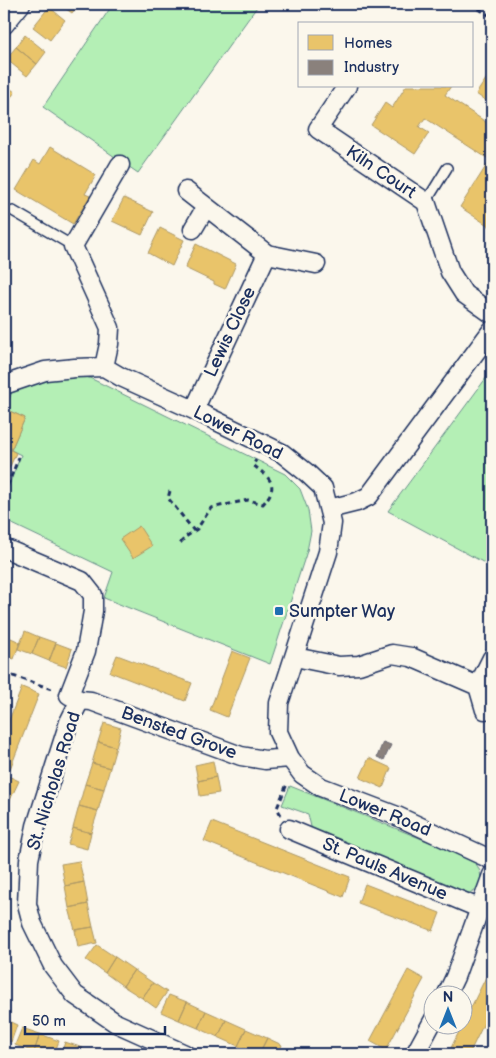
<svg xmlns="http://www.w3.org/2000/svg" width="496" height="1058" viewBox="0 0 496 1058" font-family="'Balsamiq Sans',sans-serif">
  <rect width="100%" height="100%" fill="#fbf7ec"/>
  <filter id="ink" filterUnits="userSpaceOnUse"><feTurbulence type="fractalNoise" baseFrequency=".02" numOctaves="2"/><feDisplacementMap in="SourceGraphic" scale="10" xChannelSelector="R" yChannelSelector="G"/><feConvolveMatrix kernelMatrix="1 2 1 2 8 2 1 2 1" color-interpolation-filters="sRGB"/></filter>
  <g filter="url(#ink)">
    <path fill="#b4efb5" stroke="#688f8a" d="M113,4H259L138,173L43,107Z
      M492,370V567L388,511Z
      M51,376H83L92,379L285,474L300,489L308,510L311,531L307,551L270,664L104,598L113,572L4,520V497L21,455L11,450L25,418L5,409L12,392Z
      M290,786L472,859C484,871 485,889 466,894L312,831L308,814L282,805Z"/>
    <path fill="#e9c46a" stroke="#ab9766" d="M59,4H79L72,13Z
      M49,7L65,20L50,40L33,27Z
      M25,35L46,52L37,64L16,47Z
      M16,47L37,64L27,76L6,59Z
      M492,70V105L476,94Z
      M4,84L15,92L5,105L4,103Z
      M406,86H451L445,95L492,126V228L460,207L490,160L425,118L419,127L429,133L415,154L371,125L385,103L392,108Z
      M50,147L96,175L85,194L90,196L73,224L16,190L34,160L40,164Z
      M124,198L153,212L142,235L112,221Z
      M160,228L184,240L172,266L148,253Z
      M196,244L236,264L225,289L214,284V282L185,268Z
      M5,409L25,418L11,450L16,453L4,480Z
      M139,526L152,546L133,558L120,539Z
      M25,631L39,637L32,654L18,649Z
      M4,635L20,642L14,659L4,655Z
      M39,637L56,643L49,661L32,654Z
      M56,643L72,649L66,667L49,661Z
      M232,651L250,658L227,717L210,710Z
      M117,655L192,683L185,701L110,672Z
      M22,687L39,694L10,769L4,767V733Z
      M104,723L121,728L116,747L98,742Z
      M98,742L116,747L110,768L92,763Z
      M369,758L391,768L383,788L360,778Z
      M213,761L216,777L198,781L195,765Z
      M92,763L110,768L104,789L85,784Z
      M4,774L19,781L11,798L4,794Z
      M216,777L219,793L200,796L198,781Z
      M85,784L104,789L98,811L79,806Z
      M4,794L11,798L4,815Z
      M79,806L98,811L91,833L73,828Z
      M212,822L350,877L343,897L204,841Z
      M73,828L91,833L87,849L68,844Z
      M79,861L84,882L65,886L61,864Z
      M84,882L88,904L69,908L65,886Z
      M365,884L440,913L433,931L358,903Z
      M88,904L93,927L75,930L69,908Z
      M93,927L97,943L78,947L75,930Z
      M97,945L115,957L105,973L86,960Z
      M115,957L134,970L123,986L105,973Z
      M134,970L153,983L142,998L123,986Z
      M408,970L424,979L386,1050L370,1041Z
      M487,975L492,978V1007L469,1054H448Z
      M153,983L167,992L156,1008L142,998Z
      M169,995L187,1002L179,1020L161,1012Z
      M187,1002L206,1011L198,1028L179,1020Z
      M206,1011L226,1020L218,1037L198,1028Z
      M4,1019L17,1025L11,1042L4,1039Z
      M226,1020L246,1029L238,1046L218,1037Z
      M22,1028L40,1034L34,1052L15,1045Z
      M246,1029L267,1038L259,1054L238,1046Z
      M40,1034L59,1041L54,1054H40L34,1052Z
      M267,1038L282,1045L278,1054H259Z
      M65,1042L83,1048L81,1054H61Z"/>
    <path fill="#8a817c" stroke="#696873" d="M383,742L391,745L384,760L377,757Z"/>
    <g fill="none" stroke-linecap="round" stroke-linejoin="round">
      <defs>
        <path id="service" d="M426,202L447,168
          M13,211L73,246"/>
        <path id="minor" d="M4,25L21,4
          M347,86L318,129L426,202L450,272L464,294L492,314
          M186,191L267,254L316,264
          M193,229L206,207
          M104,367L109,344L110,328L73,246L120,165
          M4,385L45,371L75,368L104,367L121,377L194,410L282,453L307,473L323,488L332,523L328,552L279,703L278,732L290,758L302,774L321,787L397,816L492,860
          M194,410L267,254
          M329,509L357,502L369,496L492,330
          M4,548L82,581L93,595V611L86,651L69,695L80,700L91,701L241,756L265,760L290,758
          M295,657L339,666L359,665L392,654L411,657L478,686L492,658
          M478,686L485,710
          M80,700L69,722L36,826L29,860L27,904L32,923L53,966L75,995L116,1023L185,1054
          M289,829L481,909
          M446,996L455,977L492,875
          M415,1054L434,1019"/>
      </defs>
      <use href="#service" stroke="#1b2f5e" stroke-width="12"/>
      <use href="#minor" stroke="#1b2f5e" stroke-width="21"/>
      <path stroke="#1b2f5e" stroke-width="3" stroke-dasharray="5 4" stroke-linecap="butt" d="M471,4L492,17
        M170,491L168,498L194,531
        M4,494L19,457
        M180,543L187,536L197,529L211,508L248,500L263,504C280,485 270,478 253,465L256,460
        M4,673L52,689
        M281,815L277,808L287,784"/>
      <use href="#service" stroke="#fbf7ec" stroke-width="9"/>
      <use href="#minor" stroke="#fbf7ec" stroke-width="18"/>
    </g>
  </g>
  <rect fill="#1f6fb2" stroke="#fbf7ec" stroke-width="2" x="274" y="606" width="10" height="10" rx="2.5"/>
  <g text-anchor="middle" dominant-baseline="central" stroke-width="5" stroke-linejoin="round" paint-order="stroke">
    <g font-size="18" fill="#1b2f5e" stroke="#fbf7ec">
      <text transform="translate(381 172) rotate(34)">Kiln Court</text>
      <text transform="translate(230 332) rotate(-65)">Lewis Close</text>
      <text transform="translate(238 433) rotate(27)">Lower Road</text>
      <text transform="translate(179 733) rotate(20)">Bensted Grove</text>
      <text transform="translate(54 781) rotate(-73)">St. Nicholas Road</text>
      <text transform="translate(385 813) rotate(22)">Lower Road</text>
      <text transform="translate(385 869) rotate(23)">St. Pauls Avenue</text>
    </g>
    <g font-size="18" fill="#1b2f5e" stroke="#fbf7ec" text-anchor="start">
      <text x="289" y="611">Sumpter Way</text>
    </g>
  </g>
  <rect width="496" height="1058" fill="none" stroke="#fbf7ec" stroke-width="20"/>
  <rect x="10" y="10" width="476" height="1038" fill="none" stroke="#1b2f5e" stroke-width="2" filter="url(#ink)"/>
  <rect x="298" y="22" width="175" height="65" fill="#fbf7ec" stroke="#a1a7b3"/>
  <rect x="308" y="35" width="25" height="15" fill="#e9c46a" stroke="#a1a7b3"/>
  <text x="344" y="48" font-size="15" fill="#1b2f5e">Homes</text>
  <rect x="308" y="60" width="25" height="15" fill="#8a817c" stroke="#a1a7b3"/>
  <text x="344" y="72" font-size="15" fill="#1b2f5e">Industry</text>
  <g transform="translate(448 1010)"><circle r="24" fill="#fbf7ec" stroke="#a1a7b3"/>
  <path d="M0-4L9 19L0 12L-9 19Z" fill="#1f6fb2"/>
  <text y="-8" font-size="14" font-weight="bold" text-anchor="middle" fill="#1b2f5e">N</text>
  </g>
  <path d="M25 1026v8h140v-8" fill="none" stroke="#1b2f5e" stroke-width="2.5"/>
  <text x="32" y="1026" font-size="15" fill="#1b2f5e" stroke="#fbf7ec" stroke-width="4" paint-order="stroke">50 m</text>
</svg>
